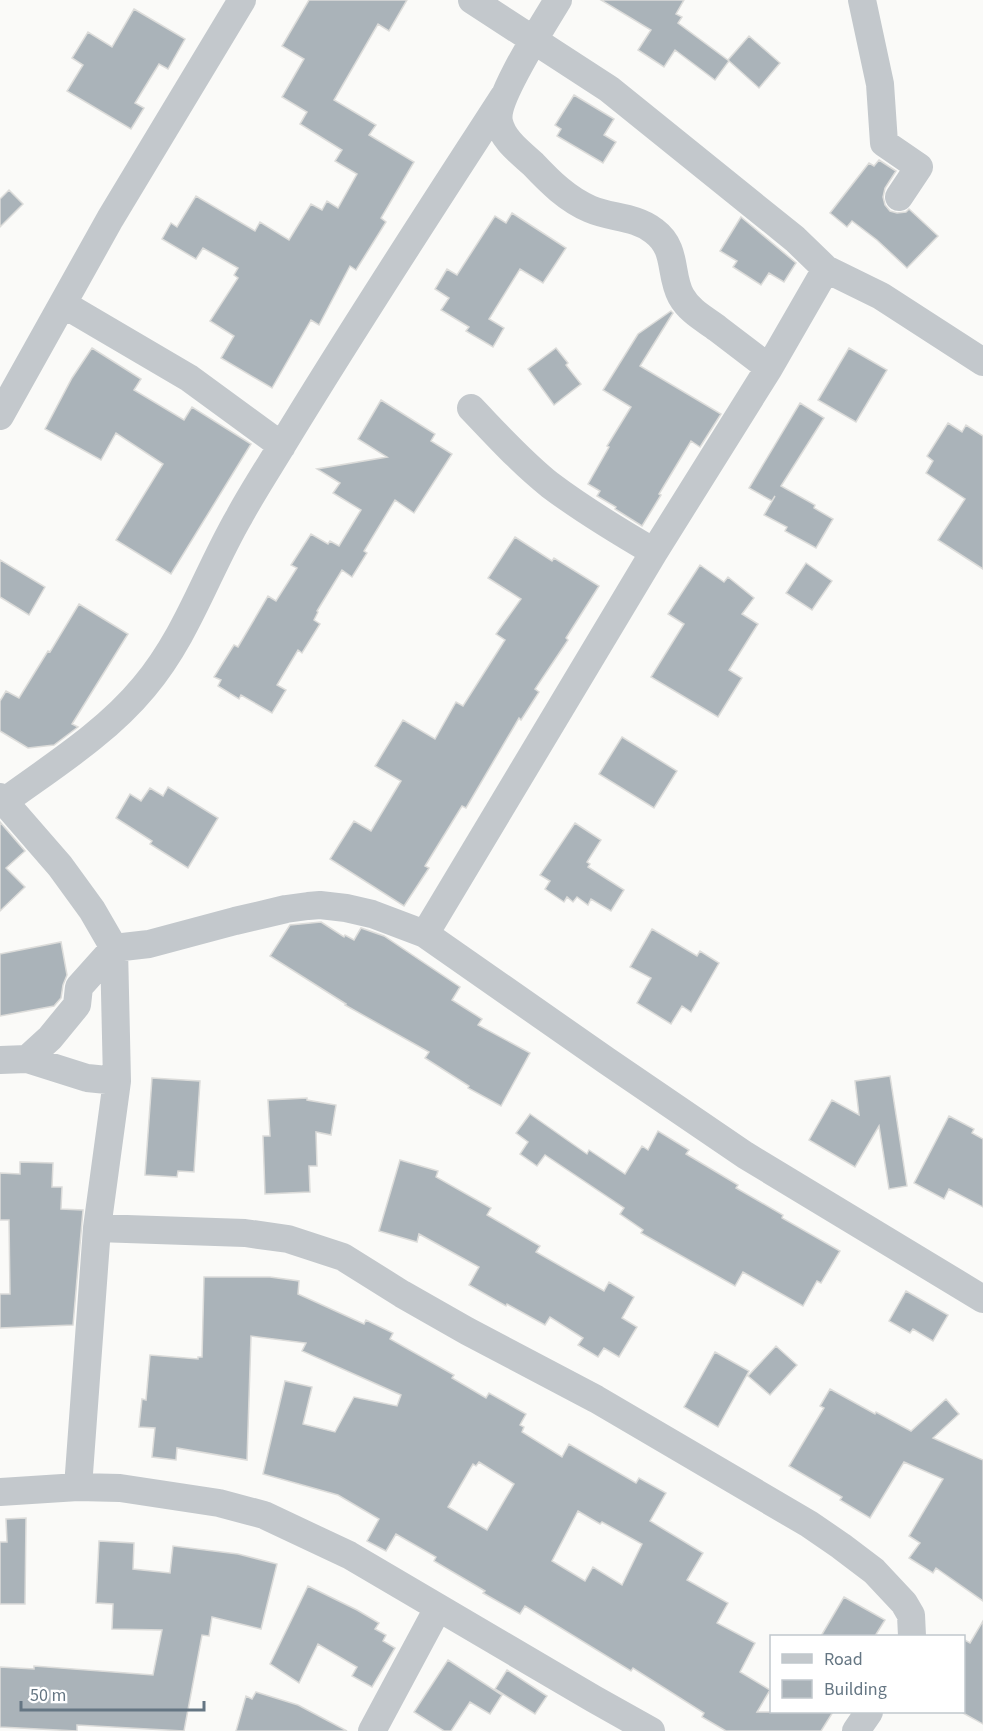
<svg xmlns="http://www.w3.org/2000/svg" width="983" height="1731" viewBox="0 0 983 1731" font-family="'Source Sans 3',sans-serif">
  <rect width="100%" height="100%" fill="#fafaf8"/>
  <path fill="#aab3b9" stroke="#dcdcda" stroke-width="1.5" fill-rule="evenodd" d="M309,0H407L389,31L378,24L334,100L376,125L369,135L414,162L381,218L386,222L356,270L350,266L319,325L311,320L272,388L221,358L234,336L210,321L238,278L234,275L238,268L203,248L196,259L162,239L171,223L177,227L196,196L255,231L260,222L289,240L311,204L322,210L327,201L338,208L357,174L335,161L342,150L300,124L307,112L282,97L304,59L282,46Z
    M601,0H684L676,14L682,17L678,23L729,61L715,80L675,50L664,67L638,50L651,30Z
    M134,9L185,39L168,69L159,64L135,103L144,108L131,129L67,91L83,65L72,58L88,32L112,47Z
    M749,36L780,63L759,88L728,60Z
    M574,95L614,119L604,135L616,142L603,163L557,136L561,129L555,125Z
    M879,160L896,171L885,188L883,197L885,205L890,211L897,213L906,212L909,209L938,236L907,268L877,240L852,221L847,227L830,213L869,163L874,166Z
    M9,190L23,204L0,227V199Z
    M512,213L566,248L543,283L520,269L489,319L504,328L493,347L466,331L469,327L441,310L449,298L435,289L447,269L457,275L495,216L506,223Z
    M741,217L796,263L784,282L769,273L761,285L733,267L737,261L720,251Z
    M671,311L673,313L640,366L721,414L700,447L691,441L659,494L661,495L642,526L615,509L616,507L597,496L600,491L588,484L609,447L607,446L631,407L603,390L638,334Z
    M92,348L141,379L134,390L184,420L192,407L251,444L171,574L116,540L163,464L116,433L101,460L45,429L72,378Z
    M556,348L568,363L566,365L581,384L554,405L528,369Z
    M849,348L887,370L856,422L818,400Z
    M381,400L435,434L431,441L452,454L414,513L395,500L364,551L367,553L352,577L342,570L317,611L318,612L314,620L320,624L302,653L298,650L277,685L286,690L272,713L241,695L239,699L218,686L221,680L214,677L234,645L238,647L268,596L276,601L297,568L291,565L311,534L328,544L330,541L339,546L361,510L333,493L340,483L317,469L387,457L358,439Z
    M800,403L824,418L781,486L815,505L814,508L833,519L816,548L785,531L787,527L764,515L775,496L772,501L749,488Z
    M948,423L962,432L966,425L983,436V569L938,540L965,499L926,473L933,461L927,456Z
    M515,537L552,561L554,558L599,586L566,638L568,640L535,689L539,692L521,720L519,718L466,808L462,806L425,866L429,868L404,906L330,859L354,821L371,831L401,781L375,766L403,720L435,739L456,702L463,706L505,640L496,634L521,599L488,578Z
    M0,560L45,587L29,615L0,597Z
    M806,563L832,581L812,610L786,593Z
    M700,565L724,582L728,577L754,598L742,614L758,624L729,670L742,678L718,717L651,677L684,624L668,614Z
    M79,604L128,634L72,724L78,727L54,745L28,748L0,731V701L6,691L19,698L48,651L50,652Z
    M622,737L677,771L654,808L599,774Z
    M168,787L218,818L188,868L150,844L152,841L116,818L130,794L141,801L150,788L163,796Z
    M0,822L25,851L6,868L25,887L0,911Z
    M575,823L601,840L587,862L590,864L588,867L624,890L611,911L591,899L588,905L577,897L573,902L567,897L564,902L545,889L550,881L540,875Z
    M321,922L344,937L345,935L354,940L361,928L384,936L460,987L452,1000L482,1019L478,1025L530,1053L501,1106L468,1088L469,1086L425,1058L429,1052L345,1005L346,1004L270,956L290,925Z
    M652,929L697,956L700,951L719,963L691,1012L682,1006L671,1024L637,1003L651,978L630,967Z
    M61,942L67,975L63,985L61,998L54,1006L0,1016V954Z
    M890,1076L907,1186L889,1189L879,1126L855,1167L809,1140L832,1100L859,1115L855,1081Z
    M152,1078L200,1081L194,1172L178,1171L177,1177L145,1175Z
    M307,1098V1100L336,1105L331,1135L316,1132L317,1166H309L310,1192L265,1194L263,1136H270L268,1100Z
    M530,1114L587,1154L589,1150L625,1174L642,1146L648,1150L658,1131L689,1150L686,1154L738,1185L736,1188L783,1215L782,1218L840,1251L821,1283L817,1281L803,1306L743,1272L735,1286L641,1233L643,1230L620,1214L624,1208L545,1155L537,1166L520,1154L528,1142L516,1133Z
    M949,1116L974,1129L972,1133L983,1139V1207L949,1189L944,1199L914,1183Z
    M400,1160L438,1171L436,1177L491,1208L487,1215L540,1246L536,1252L604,1291L609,1282L634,1297L622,1318L637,1327L619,1357L604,1348L598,1357L578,1345L583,1338L550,1317L545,1325L507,1304L506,1306L469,1285L479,1267L419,1234L417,1242L379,1231Z
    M20,1162L53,1163L52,1187H62L61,1209L83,1210L73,1325L0,1328V1294H10L9,1220H0V1173L20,1174Z
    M204,1277H270L299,1281L298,1294L364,1324L366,1320L393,1333L390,1339L454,1375L452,1378L486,1398L489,1393L526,1414L520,1425L524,1427L522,1432L562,1457L569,1444L636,1483L639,1478L666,1493L650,1521L703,1553L687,1580L728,1603L717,1623L755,1643L740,1672L770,1690L757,1712H833L821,1731H726L702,1717L704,1713L633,1668L631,1671L525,1606L520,1614L483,1593L485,1591L434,1561L436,1557L396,1534L386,1551L367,1541L379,1519L338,1495L263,1474L285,1381L312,1387L303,1424L335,1432L354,1397L397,1406L401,1395L302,1351L306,1343L251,1336L247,1460L177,1448L176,1460L152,1457L155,1428L139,1427L142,1399L146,1400L150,1355L198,1359V1357H202ZM479,1462L514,1484L487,1530L448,1507L473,1464L476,1466ZM578,1511L600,1524L602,1522L642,1544L622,1585L593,1567L585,1581L552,1561Z
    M906,1291L948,1315L933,1341L913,1329L910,1333L889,1321Z
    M776,1346L797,1365L770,1395L748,1376Z
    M715,1352L749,1371L718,1427L684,1407Z
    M830,1389L875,1414L876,1412L911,1431L946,1399L959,1414L933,1438L983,1460V1601L936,1568L933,1573L909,1558L920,1543L909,1536L943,1479L904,1462L870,1518L840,1500L842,1497L789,1466L824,1408L820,1406Z
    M26,1518L25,1604H0V1542H7L6,1519Z
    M99,1541L134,1543L133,1569L170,1573L173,1546L238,1554L277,1564L261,1629L212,1617L209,1636L202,1635L184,1731L77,1725V1731L0,1727V1667L34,1669V1666L153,1675L162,1630L112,1629L113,1604L96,1603Z
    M308,1586L357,1610L379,1623L375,1629L386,1635L383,1641L395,1648L372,1687L352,1676L357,1667L318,1644L299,1683L270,1664Z
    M844,1597L885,1620L875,1636H821Z
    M983,1621V1724L963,1713V1639L970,1643Z
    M448,1660L502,1695L490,1714L470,1702L451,1731H444L414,1712Z
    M507,1670L547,1696L535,1714L495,1689Z
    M256,1692L298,1705L347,1731H236L246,1696L252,1699Z"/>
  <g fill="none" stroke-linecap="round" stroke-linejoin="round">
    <path stroke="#c3c8cc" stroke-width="28" d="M472,0L609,89L795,239L826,269L881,296L983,362
      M558,0C545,22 494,100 499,122C503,140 520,152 533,164C550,182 567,199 590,209C610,218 635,216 654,231C678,249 669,274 681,296C690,312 705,319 718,329C735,342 752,355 769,368
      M862,0L880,84L884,143L919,167L899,197
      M63,304L189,378L282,446
      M471,408C496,434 521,462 550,485C583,510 618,531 654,552
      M0,416L110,219L242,0
      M0,797L60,866L92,910L114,948L117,1081L97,1228L78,1487
      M5,801C53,766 106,733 144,687C187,636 206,574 239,517C252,493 267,470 281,447C353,328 429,212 504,96
      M425,934L654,552L769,368L826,269
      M27,1059L50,1038L77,1005L79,987L114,948L149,944L235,921L286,909L308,906L320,905L346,908L372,914L425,934L607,1061L745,1155L983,1299
      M0,1060L27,1059L87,1078L117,1081
      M97,1228L245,1233L288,1239L343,1257L402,1294L467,1331L596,1399L809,1524L841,1546L874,1571L904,1603L911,1615L912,1636
      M0,1492L78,1487L120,1488L219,1503L264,1515L349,1555L594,1699L651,1731
      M372,1731L438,1608
      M856,1731L869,1712"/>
  </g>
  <rect x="770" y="1635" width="195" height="78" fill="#ffffff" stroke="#c1c8cd" stroke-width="1.5"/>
  <rect x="782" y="1654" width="30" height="9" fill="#c3c8cc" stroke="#c1c8cd" stroke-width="1.5"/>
  <text x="824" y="1665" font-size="18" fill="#657683">Road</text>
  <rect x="782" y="1680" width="30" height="18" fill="#aab3b9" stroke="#c1c8cd" stroke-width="1.5"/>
  <text x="824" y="1695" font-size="18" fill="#657683">Building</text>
  <path d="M21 1701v9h183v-9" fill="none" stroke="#657683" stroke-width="3"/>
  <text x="30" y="1701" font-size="18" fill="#657683" stroke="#ffffff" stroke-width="4.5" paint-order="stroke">50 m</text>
</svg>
